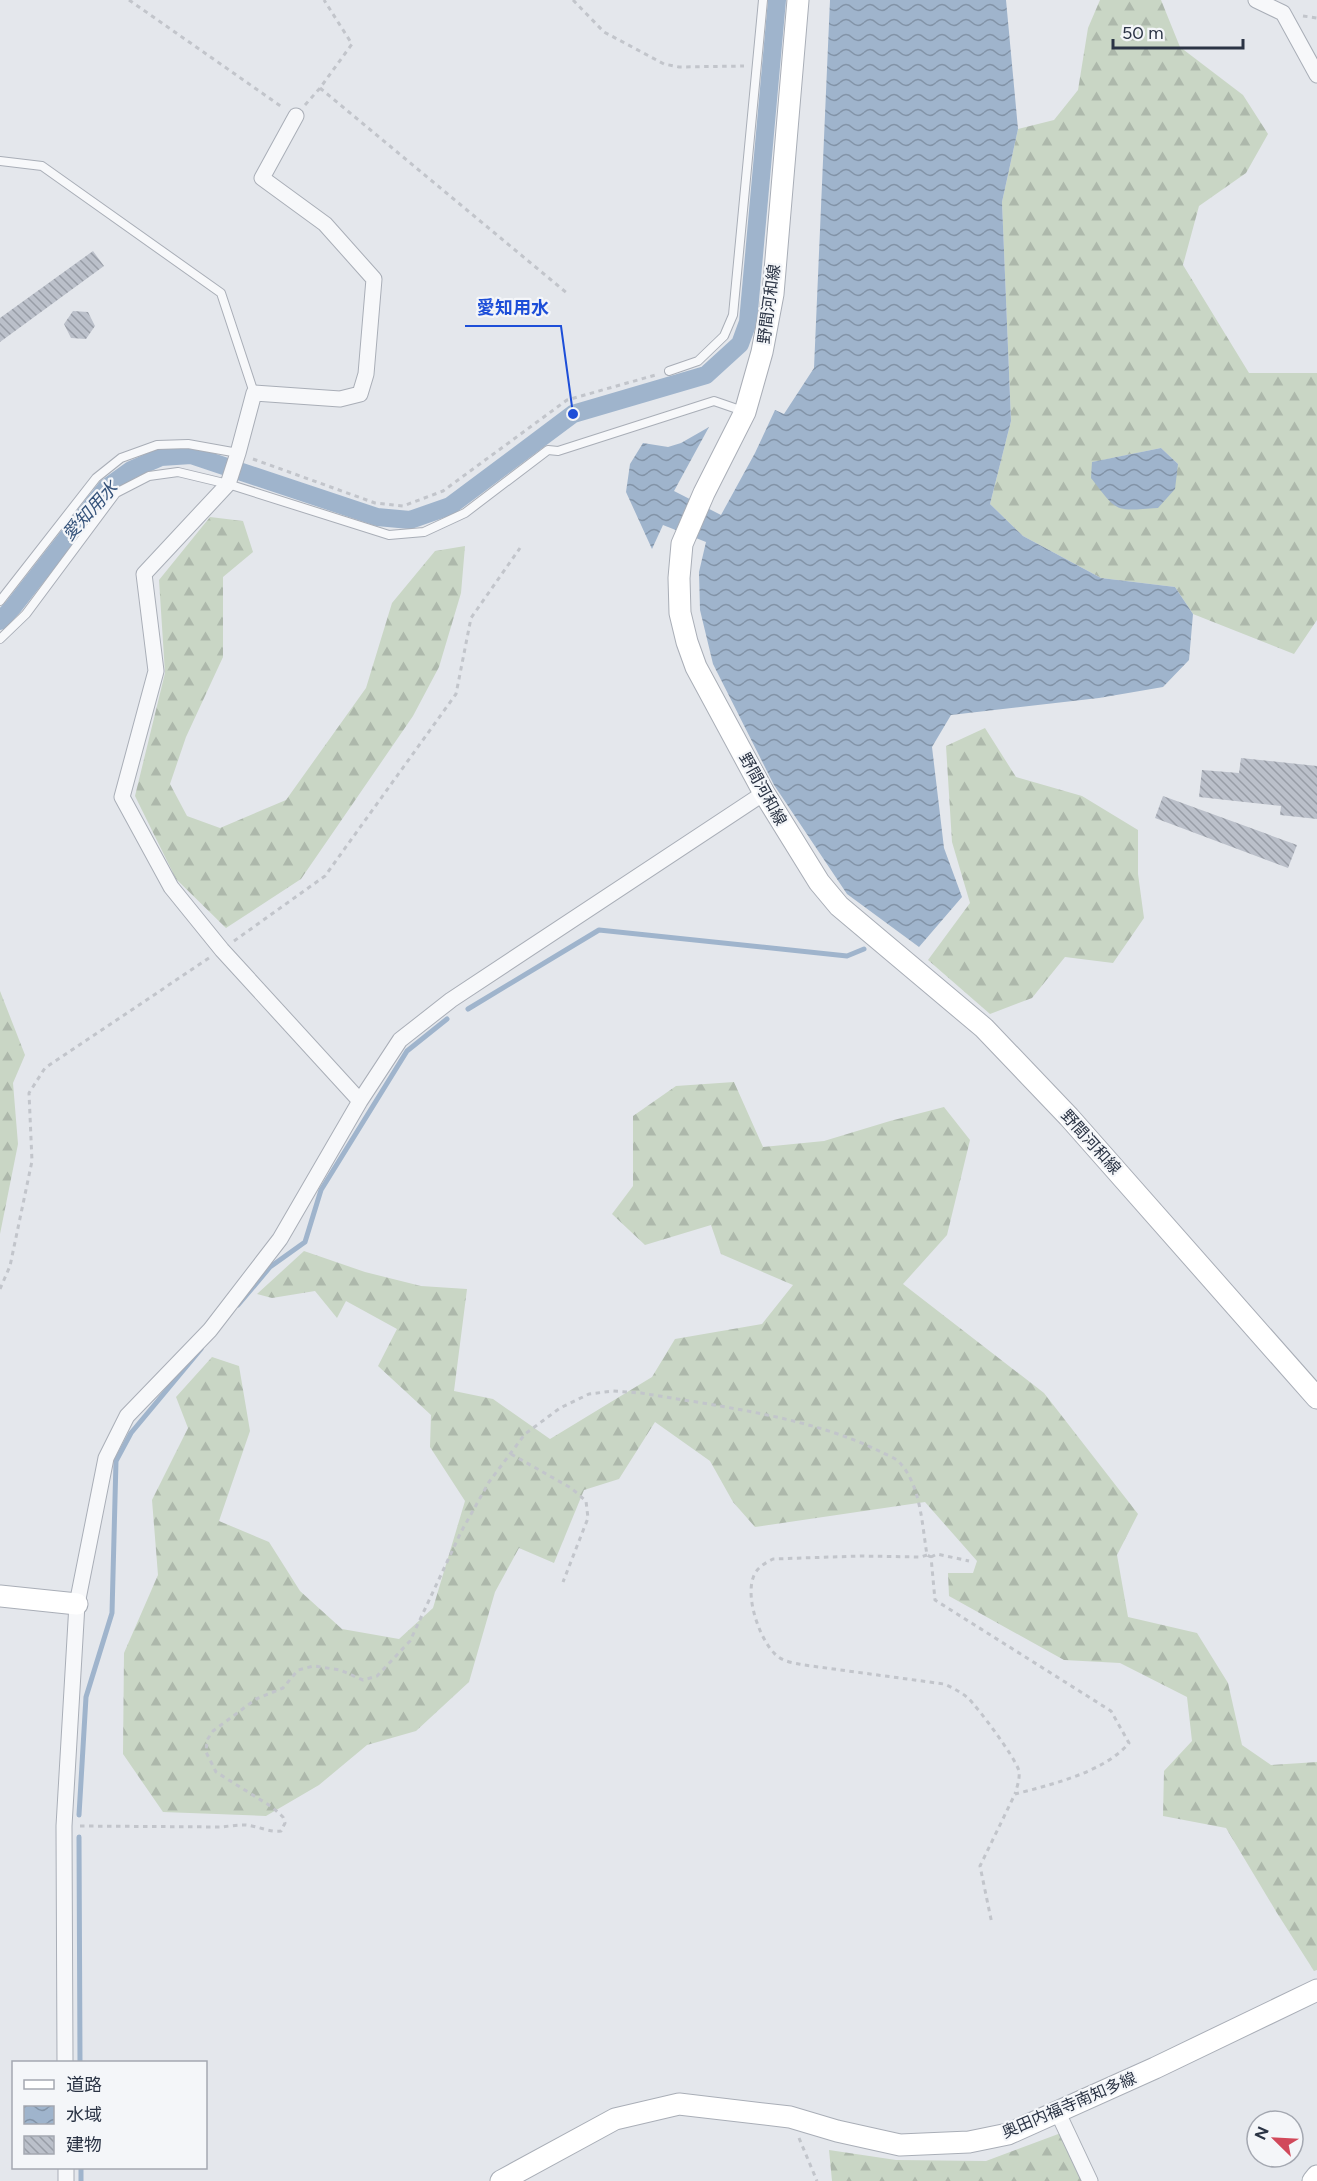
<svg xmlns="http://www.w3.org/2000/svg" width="1317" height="2181" viewBox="0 0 1317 2181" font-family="Figtree,'Noto Sans JP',sans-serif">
  <defs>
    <pattern id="forest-firs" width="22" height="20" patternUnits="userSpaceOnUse" patternTransform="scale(1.5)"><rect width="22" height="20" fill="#c9d6c5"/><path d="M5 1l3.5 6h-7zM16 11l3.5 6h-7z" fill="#adb8ab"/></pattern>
    <pattern id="water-waves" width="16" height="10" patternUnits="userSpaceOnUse" patternTransform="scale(1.5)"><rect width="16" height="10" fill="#9fb4cc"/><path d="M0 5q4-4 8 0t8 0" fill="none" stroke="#8293a7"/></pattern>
    <pattern id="building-back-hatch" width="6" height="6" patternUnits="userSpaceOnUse" patternTransform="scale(1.5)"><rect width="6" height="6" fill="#bbc0ca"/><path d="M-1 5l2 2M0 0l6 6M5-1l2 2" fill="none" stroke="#989da6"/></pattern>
  </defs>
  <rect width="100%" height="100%" fill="#e4e7ec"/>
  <path fill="url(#forest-firs)" fill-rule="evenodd" d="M1100,0H1161L1180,47L1243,95L1268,134L1246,173L1199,206L1183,265L1249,373H1317V620L1294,654L1193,614L1175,587L1101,578L1023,536L990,504L1011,421L1002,202L1018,129L1054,120L1078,90L1088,28ZM1161,448L1178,464L1093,462Z
    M210,517L243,521L253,552L223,577V657L186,737L170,784L187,816L220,828L286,800L366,688L392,603L435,551L465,546L461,593L439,667L413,716L301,879L226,928L176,879L135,796L165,673L159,580Z
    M985,728L1016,777L1082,796L1138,830V874L1144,918L1113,963L1065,957L1032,998L990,1014L928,960L970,903L952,842L946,746Z
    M0,991L25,1055L13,1083L18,1144L0,1234Z
    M734,1082L763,1147L824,1141L890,1121L944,1107L970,1140L947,1235L903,1284L1044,1393L1138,1514L1117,1555L1128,1617L1197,1633L1228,1683L1242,1745L1271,1765L1317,1762V1970L1314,1971L1277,1913L1226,1828L1163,1816L1164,1771L1192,1741L1187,1697L1120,1663L1064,1660L949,1596L948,1573H973L977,1561L925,1502L755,1527L733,1502L710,1461L655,1422L619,1479L584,1490L554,1563L519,1548L495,1592L469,1682L416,1731L367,1745L319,1785L266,1816L163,1812L123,1754L124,1653L158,1575L152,1500L188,1428L176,1397L212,1357L239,1366L250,1431L219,1521L269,1542L300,1591L342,1629L399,1639L433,1608L465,1501L430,1447L431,1415L378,1366L397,1329L346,1301L337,1318L315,1291L272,1298L257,1294L304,1251L365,1272L421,1286L467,1289L454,1391L493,1399L550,1439L652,1377L675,1339L762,1324L793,1285L721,1254L711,1225L645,1245L612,1214L633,1186V1116L676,1086Z
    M1061,2133L1082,2181H832L829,2150L896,2160L986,2161Z"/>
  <path fill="url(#water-waves)" d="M830,0H1006L1018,129L1002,202L1011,421L990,504L1023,536L1101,578L1175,587L1193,614L1189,660L1163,687L1099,698L951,715L932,747L944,848L962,897L919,947L847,894L774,785L713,664L700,610L699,572L706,542L663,525L652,549L626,492L630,464L643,443L668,447L681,443L709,427L674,491L721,515L755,453L775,410L784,414L814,368Z
    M1161,448L1178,464L1175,489L1158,508C1114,511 1118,513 1091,478L1092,462Z"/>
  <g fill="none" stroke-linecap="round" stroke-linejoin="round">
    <path stroke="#9fb4cc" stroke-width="5" d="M468,1009L599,930L847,956L864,949
      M238,1305L270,1267L305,1242L321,1190L407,1051L447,1019
      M79,1815L86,1697L112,1613L116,1461L131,1433L201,1349
      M79,1837L80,2062
      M81,2168V2181"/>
    <path stroke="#9fb4cc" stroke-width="18" d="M0,621L13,607L106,488L131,470L161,457L191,455L377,517L410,520L450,506L573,414L706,375L740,344L748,322L777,0"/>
  </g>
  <path fill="url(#building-back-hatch)" d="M93,251L104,266L0,342V318Z
    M73,311L88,312L95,326L86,339L71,338L64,324Z
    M1241,758L1317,766V819L1280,815L1281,806L1199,797L1202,770L1239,773Z
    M1163,796L1297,845L1288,868L1155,818Z"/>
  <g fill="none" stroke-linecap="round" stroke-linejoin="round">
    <defs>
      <path id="lane" d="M0,161L42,166L221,293L254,393
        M669,371L698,361L724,336L733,315L763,0
        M0,601L96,478L121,458L157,445L188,444L238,453
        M0,639L26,614L116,493L149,476L178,472L228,484L389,535L424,532L465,513L548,450L558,451L714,401L743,411"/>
      <path id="street" d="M1256,0L1283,13L1317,75
        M296,116L262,178L325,224L374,279L366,374L360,394L340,399L254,393L238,453L228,484L144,574L156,671L122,797L171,887L222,950L360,1101
        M65,2062L64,1826L77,1604L106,1458L127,1416L210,1330L280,1239L360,1101L400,1040L451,1000L764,793
        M1058,2113L1090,2181
        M66,2168V2181"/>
      <path id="secondary" d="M798,0L773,294L762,352L745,412L704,493L682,544L679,578L680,613L687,642L696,667L764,793L819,882L839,906L984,1028L1069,1117L1317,1398
        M0,1596L77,1604
        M501,2181L615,2119L679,2104L790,2117L837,2131L900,2145L969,2142L1008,2134L1155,2068L1317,1990
        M1313,2181L1317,2176"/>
    </defs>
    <use href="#lane" stroke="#a9aeb7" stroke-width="10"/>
    <use href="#street" stroke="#a9aeb7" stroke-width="17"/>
    <use href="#secondary" stroke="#a9aeb7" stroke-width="23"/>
    <path stroke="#c2c5cb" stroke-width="3" stroke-dasharray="4.5 4.5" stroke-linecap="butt" d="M129,0L282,107
      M573,0L604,32L664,64L679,67L744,66
      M1303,16L1317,18
      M320,88L568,294
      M305,105L320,88L352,44L324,0
      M253,459L375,503L403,506L443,491L567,400L659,374
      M234,941L325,876L456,694L471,618L520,548
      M0,1289L10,1266L32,1161L29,1093L45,1068L209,958
      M511,1454L571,1488L586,1501L588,1518L563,1582
      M927,1555L921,1557L860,1556L773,1559C765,1563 756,1568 753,1578C746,1599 759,1637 774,1653C782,1662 794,1663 804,1665L944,1684C953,1688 961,1692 968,1698C979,1709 1015,1757 1019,1771C1020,1779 1017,1787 1015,1794
      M931,1557L937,1554L969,1561
      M80,1826L221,1827C229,1826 238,1825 246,1825C258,1826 271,1833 281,1831L285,1823L283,1817L272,1807L216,1772L206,1752L207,1740L213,1731L256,1699L283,1688L298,1670L314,1666L340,1670L363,1680L377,1676L410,1641L461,1532L489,1482L525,1434L560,1408L589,1394L613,1391L641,1393C717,1406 812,1417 881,1452C887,1455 896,1458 900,1463C921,1486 922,1525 927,1555L931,1557L935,1600L1111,1711L1129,1743C1105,1772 1050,1785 1015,1794L980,1866L992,1924
      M799,2138L817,2181"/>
    <use href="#lane" stroke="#f7f8fa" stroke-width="8"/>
    <use href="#street" stroke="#f7f8fa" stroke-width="15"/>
    <use href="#secondary" stroke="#fff" stroke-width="21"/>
  </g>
  <g text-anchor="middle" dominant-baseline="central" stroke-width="4.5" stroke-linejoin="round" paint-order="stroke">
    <g font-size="16" fill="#2b3445" stroke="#f4f6f9">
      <text transform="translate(769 304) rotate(-82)">野間河和線</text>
      <text transform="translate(763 789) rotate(61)">野間河和線</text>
      <text transform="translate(1091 1142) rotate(48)">野間河和線</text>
      <text transform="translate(1069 2105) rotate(-23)">奥田内福寺南知多線</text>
    </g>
    <g font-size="18" font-style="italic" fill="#34527a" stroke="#f4f6f9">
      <text transform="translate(90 511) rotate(-48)">愛知用水</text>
    </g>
  </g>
  <path fill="none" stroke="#1d4ed8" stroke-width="2" d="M573 414L561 326H465"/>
  <circle fill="#1d4ed8" stroke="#f4f6f9" stroke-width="2" cx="573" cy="414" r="6"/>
  <g font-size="18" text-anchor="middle" font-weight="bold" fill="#1d4ed8" stroke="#f4f6f9" stroke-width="4.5" stroke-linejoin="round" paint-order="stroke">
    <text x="513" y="314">愛知用水</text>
  </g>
  <rect x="12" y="2061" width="195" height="108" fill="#f4f6f9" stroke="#a4a8b1" stroke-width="1.5"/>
  <rect x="24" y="2080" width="30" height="9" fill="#ffffff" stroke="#a4a8b1" stroke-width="1.5"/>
  <text x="66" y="2091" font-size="18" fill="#2b3445">道路</text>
  <rect x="24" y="2106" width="30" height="18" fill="url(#water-waves)" stroke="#a4a8b1" stroke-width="1.5"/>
  <text x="66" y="2121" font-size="18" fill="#2b3445">水域</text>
  <rect x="24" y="2136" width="30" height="18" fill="url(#building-back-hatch)" stroke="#a4a8b1" stroke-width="1.5"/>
  <text x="66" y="2151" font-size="18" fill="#2b3445">建物</text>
  <g transform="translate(1275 2139) rotate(294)"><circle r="28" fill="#f4f6f9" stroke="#a4a8b1" stroke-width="1.5"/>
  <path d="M0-4.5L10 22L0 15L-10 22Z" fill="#d1495b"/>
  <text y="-9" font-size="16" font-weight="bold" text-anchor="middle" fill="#2b3445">N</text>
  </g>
  <path d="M1113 39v9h130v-9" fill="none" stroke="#2b3445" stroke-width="3"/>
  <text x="1122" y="39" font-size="18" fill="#2b3445" stroke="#f4f6f9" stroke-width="4.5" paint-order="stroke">50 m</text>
</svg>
